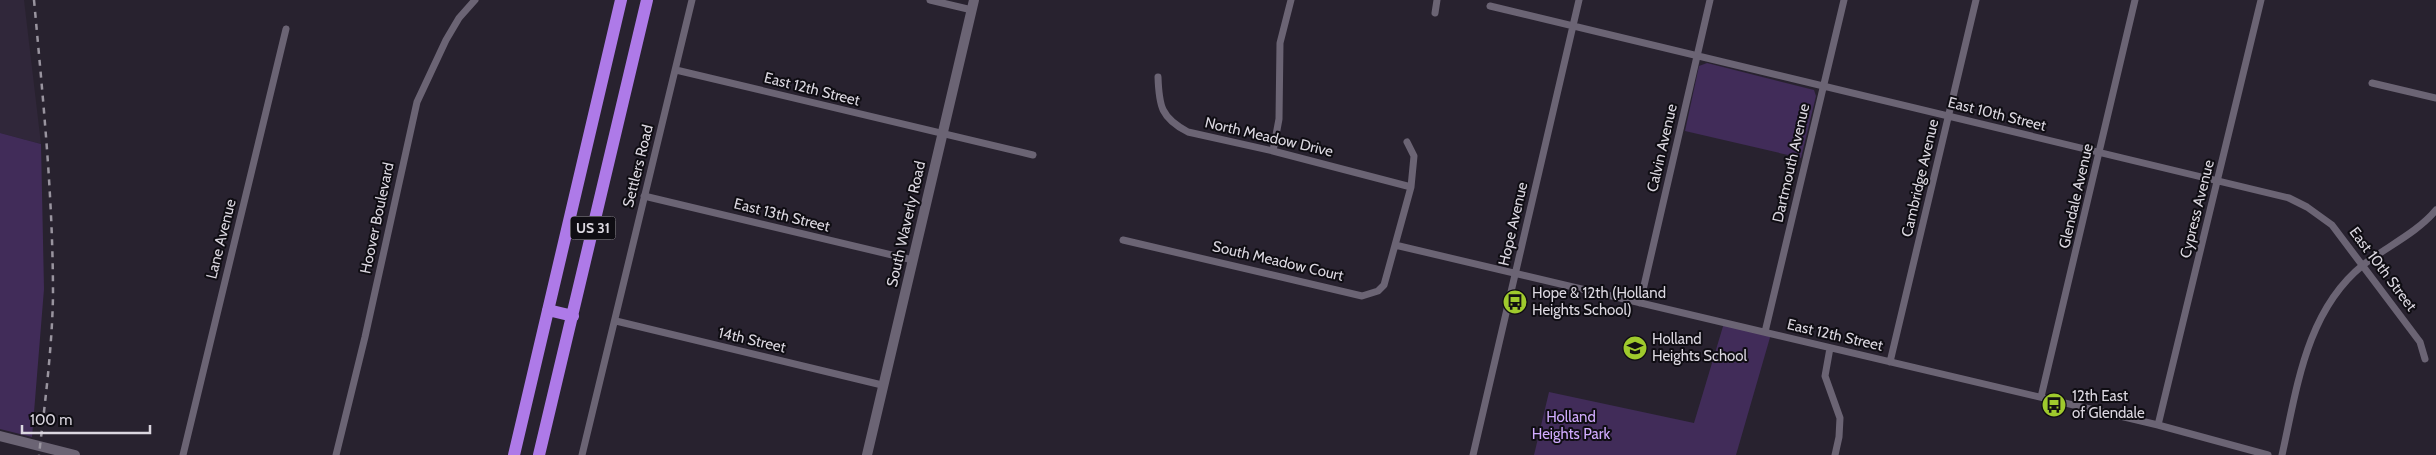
<svg xmlns="http://www.w3.org/2000/svg" width="2436" height="455" viewBox="0 0 2436 455" font-family="Cabin,sans-serif">
  <rect width="100%" height="100%" fill="#28222f"/>
  <path fill="#30273a" d="M0,0H24L41,144L0,133Z"/>
  <path fill="#412c59" d="M1707,63L1814,90L1816,96L1801,158L1685,131L1699,66Z
    M0,133L41,144L44,289L32,437L0,429Z
    M1724,323L1771,334L1736,455H1534L1549,392L1694,423Z"/>
  <g fill="none" stroke-linecap="round" stroke-linejoin="round">
    <path stroke="#6b6474" stroke-width="7" d="M930,0L972,10
      M1490,6L2289,198L2307,207L2332,225L2420,342L2425,359
      M1435,13L1437,0
      M676,70L1033,155
      M1158,77C1159,106 1161,118 1188,132L1273,151L1411,187
      M2372,83L2436,98
      M1273,151L1279,119L1280,43L1291,0
      M644,196L913,260
      M1123,240L1362,296L1378,291L1384,285L1411,187L1414,156L1407,142
      M1395,245L2158,425L2268,455
      M1640,303L1710,0
      M616,321L882,385
      M1765,332L1844,0
      M1830,348L1825,376L1840,418L1839,437L1835,455
      M1890,362L1976,0
      M2041,397L2135,0
      M2158,425L2261,0
      M183,455L286,29
      M336,455L365,337L417,102L446,40L459,18L475,0
      M582,455L692,0
      M1473,455L1579,0
      M2282,455C2297,388 2306,311 2363,265C2386,247 2417,233 2436,210"/>
    <path stroke="#6b6474" stroke-width="10" d="M0,436L75,455
      M867,455L974,0"/>
    <path stroke="#ae7ae8" stroke-width="12" d="M548,310L573,316
      M514,455L621,0
      M539,455L647,0"/>
    <path stroke="#99949f" stroke-width="2.5" stroke-dasharray="6 6" stroke-linecap="butt" d="M34,0C43,99 53,197 53,296C52,349 45,402 39,455"/>
  </g>
  <defs>
    <symbol id="bus-disc" viewBox="-11 -11 22 22"><circle r="9.5" fill="#9fca2d" stroke="#0f0d13"/><path d="M-5-6H5V4H4V6H2V4H-2V6H-4V4H-5ZM-3.5-4V0h7V-4ZM-3.5 1.2v1.5H-2V1.2ZM2 1.2v1.5H3.5V1.2Z" fill="#111"/></symbol>
    <symbol id="school-disc" viewBox="-11 -11 22 22"><circle r="9.5" fill="#9fca2d" stroke="#0f0d13"/><path d="M0-5L7-2L0 1L-7-2ZM-4 1L0 2.5L4 1V4Q0 6-4 4Z" fill="#111"/></symbol>
  </defs>
  <g fill-rule="evenodd">
    <use href="#bus-disc" x="1501" y="288" width="28" height="28"/>
    <use href="#school-disc" x="1621" y="334" width="28" height="28"/>
    <use href="#bus-disc" x="2040" y="391" width="28" height="28"/>
  </g>
  <g text-anchor="middle" dominant-baseline="central" stroke-width="4" stroke-linejoin="round" paint-order="stroke">
    <rect fill="#0f0d13" stroke="#9e9aa2" stroke-width="1" x="570.5" y="216.5" width="45" height="23" rx="4"/>
    <g font-size="14" font-weight="bold" fill="#dbd7e0">
      <text x="593" y="228">US 31</text>
    </g>
    <g font-size="15" fill="#dbd7e0" stroke="#0f0d13">
      <text transform="translate(812 89) rotate(14)">East 12th Street</text>
      <text transform="translate(1997 114) rotate(14)">East 10th Street</text>
      <text transform="translate(1269 137) rotate(13)">North Meadow Drive</text>
      <text transform="translate(1662 148) rotate(-77)">Calvin Avenue</text>
      <text transform="translate(1791 163) rotate(-77)">Dartmouth Avenue</text>
      <text transform="translate(638 166) rotate(-76)">Settlers Road</text>
      <text transform="translate(1920 178) rotate(-77)">Cambridge Avenue</text>
      <text transform="translate(2076 196) rotate(-77)">Glendale Avenue</text>
      <text transform="translate(2197 209) rotate(-76)">Cypress Avenue</text>
      <text transform="translate(782 215) rotate(14)">East 13th Street</text>
      <text transform="translate(377 218) rotate(-78)">Hoover Boulevard</text>
      <text transform="translate(906 224) rotate(-77)">South Waverly Road</text>
      <text transform="translate(1513 224) rotate(-77)">Hope Avenue</text>
      <text transform="translate(221 239) rotate(-76)">Lane Avenue</text>
      <text transform="translate(1278 261) rotate(13)">South Meadow Court</text>
      <text transform="translate(2383 269) rotate(53)">East 10th Street</text>
      <text transform="translate(1835 335) rotate(13)">East 12th Street</text>
      <text transform="translate(752 340) rotate(13)">14th Street</text>
    </g>
    <g font-size="15" fill="#dbd7e0" stroke="#0f0d13" text-anchor="start">
      <text x="1532" y="293">Hope &amp; 12th (Holland<tspan x="1532" dy="17">Heights School)</tspan></text>
      <text x="1652" y="339">Holland<tspan x="1652" dy="17">Heights School</tspan></text>
      <text x="2072" y="396">12th East<tspan x="2072" dy="17">of Glendale</tspan></text>
    </g>
    <g font-size="15" fill="#d0abfe" stroke="#0f0d13">
      <text x="1571" y="417">Holland<tspan x="1571" dy="17">Heights Park</tspan></text>
    </g>
  </g>
  <path d="M22 425v8h128v-8" fill="none" stroke="#dbd7e0" stroke-width="2.5"/>
  <text x="30" y="425" font-size="15" fill="#dbd7e0" stroke="#0f0d13" stroke-width="4" paint-order="stroke">100 m</text>
</svg>
